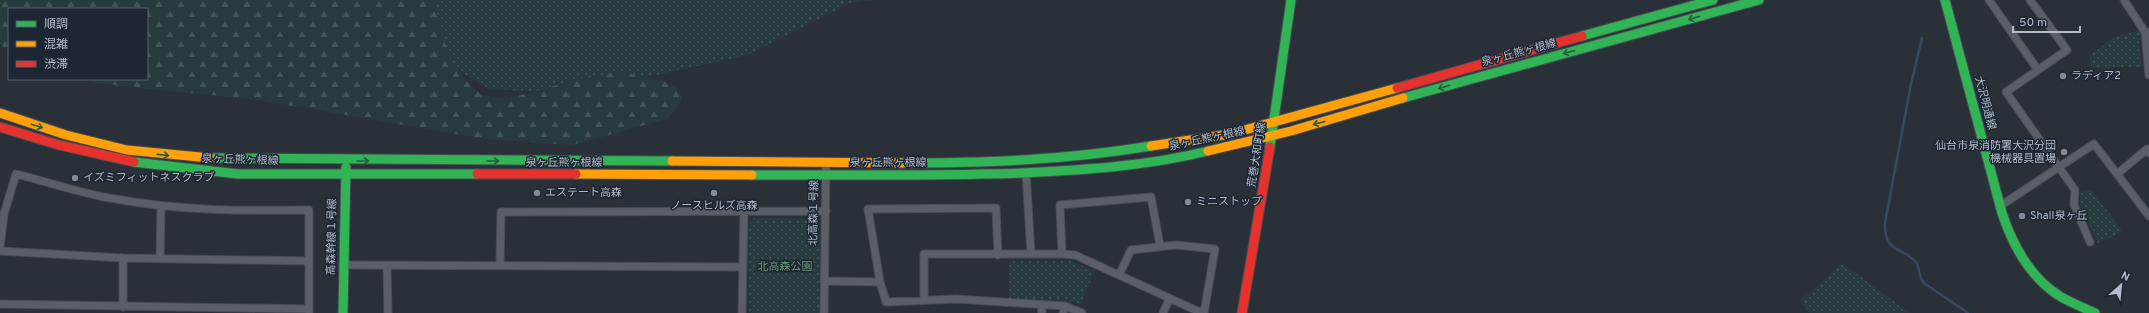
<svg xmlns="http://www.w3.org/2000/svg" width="2149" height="313" viewBox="0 0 2149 313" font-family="Overpass,'Noto Sans JP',sans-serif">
  <defs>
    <pattern id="grass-dots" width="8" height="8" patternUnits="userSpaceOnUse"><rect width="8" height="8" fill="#273a3e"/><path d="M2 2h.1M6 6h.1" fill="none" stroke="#445559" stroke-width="1.8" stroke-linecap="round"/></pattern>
    <pattern id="forest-firs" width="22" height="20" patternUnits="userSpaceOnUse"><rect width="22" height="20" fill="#273a3e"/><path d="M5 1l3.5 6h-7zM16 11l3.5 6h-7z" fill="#445559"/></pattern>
  </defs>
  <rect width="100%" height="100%" fill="#2a3038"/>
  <path fill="url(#grass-dots)" d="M362,0H881L852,2L745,56L571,93L488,89L395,29Z
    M2140,30L2141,67H2091L2090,55L2114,37Z
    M2092,190L2122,230L2114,236L2098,243L2080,205V192Z
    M753,218L814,219L820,223L821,313H751L749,311V224Z
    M1009,261H1070L1095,271L1080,305L1068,301L1009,298Z
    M1842,263L1910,313H1809L1800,301Z"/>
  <path fill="url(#forest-firs)" d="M0,0H434L443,38L451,60L466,80L482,95L506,99L590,76L622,72L666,82L675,87L682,98L677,108L667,119L572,145L486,139L258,100L120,86L74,79H147V9H9V50L0,45Z"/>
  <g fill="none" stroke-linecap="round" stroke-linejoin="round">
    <path stroke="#384963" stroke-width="2.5" d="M1922,38L1911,84L1885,223C1884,254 1901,245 1917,263L1921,279L1924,283L1968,313"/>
    <defs>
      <path id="street" d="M1989,0L2038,70
        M2030,0L2067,50L2006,92L2075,190L2074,205L2090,242
        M2124,0L2145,32
        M2149,32H2145L2149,75
        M2117,174L2147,149L2149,153
        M2000,206L2094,144L2149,216
        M1160,245L1151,197L1060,205L1062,254L1075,255L1202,313
        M0,247L4,214L16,174C49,182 82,194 116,199C180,211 244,211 309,210V313
        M0,251L123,258L309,261
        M1031,254H1062
        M160,258L161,206
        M343,265L743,267
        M387,265L388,313
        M500,265L501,212L826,211
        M1119,275L1131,250L1176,245L1215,249L1204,313
        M824,281L880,282L886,302L956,299L1065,306L1063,313
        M880,282L868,209L996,208L998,255
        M924,299V254H1031L1026,172
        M0,304L309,309
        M1041,305L1042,313
        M1065,306L1082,313
        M123,307V258
        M742,313L744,211
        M824,313L826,162
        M1163,313L1169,300"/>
      <path id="fast" d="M1945,0L2002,213C2013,246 2030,278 2061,297C2072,303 2084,308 2095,313
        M1582,36L1713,0
        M1403,98L1759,0
        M1270,147L1291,0
        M210,158L672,161
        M134,162L238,174H477
        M901,163C987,163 1065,160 1151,146
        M752,175C842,175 932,176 1022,173C1084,170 1148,166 1208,151
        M343,313L346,167"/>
      <path id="slow" d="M0,113L66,135L127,150L210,158
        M1151,146L1230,134L1397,88
        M1208,151L1291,131L1403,98
        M672,161L901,163
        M576,174L752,175"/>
      <path id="jam" d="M1397,88L1582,36
        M0,127L59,145L134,162
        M477,174H576
        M1242,313L1270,147"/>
    </defs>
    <use href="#street" stroke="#484c53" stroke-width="9"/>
    <use href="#fast" stroke="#484c53" stroke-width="11"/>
    <use href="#slow" stroke="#484c53" stroke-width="11"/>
    <use href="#jam" stroke="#484c53" stroke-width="11"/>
    <use href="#street" stroke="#5a5e66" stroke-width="7"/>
    <use href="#fast" stroke="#30b455" stroke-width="9"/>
    <use href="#slow" stroke="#ff9f0a" stroke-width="9"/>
    <use href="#jam" stroke="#e5322d" stroke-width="9"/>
  </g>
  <defs><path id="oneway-shaft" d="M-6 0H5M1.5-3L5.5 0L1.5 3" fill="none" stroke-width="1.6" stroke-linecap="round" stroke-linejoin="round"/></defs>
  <g stroke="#255f41">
    <use href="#oneway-shaft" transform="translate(1694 18) rotate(164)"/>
    <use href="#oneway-shaft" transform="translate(1569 52) rotate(165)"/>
    <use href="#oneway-shaft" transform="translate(1444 87) rotate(163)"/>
    <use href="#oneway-shaft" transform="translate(1319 123) rotate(165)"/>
    <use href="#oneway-shaft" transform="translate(37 126) rotate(18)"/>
    <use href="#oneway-shaft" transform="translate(163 155) rotate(6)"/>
    <use href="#oneway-shaft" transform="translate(363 161)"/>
    <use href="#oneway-shaft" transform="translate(493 161)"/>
  </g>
  <g fill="#848b96" stroke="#1d2633" stroke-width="1.5">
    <circle cx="2063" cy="76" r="4"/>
    <circle cx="2064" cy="152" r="4"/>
    <circle cx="75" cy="178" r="4"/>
    <circle cx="537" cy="193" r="4"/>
    <circle cx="714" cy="193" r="4"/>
    <circle cx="1188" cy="202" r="4"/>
    <circle cx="2022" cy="216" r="4"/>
  </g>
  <g text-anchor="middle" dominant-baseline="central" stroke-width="3" stroke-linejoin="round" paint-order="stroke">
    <g font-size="11" fill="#b4bcc9" stroke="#1d2633">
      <text transform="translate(1519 53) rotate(-15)">泉ヶ丘熊ヶ根線</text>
      <text transform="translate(1985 103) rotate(75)">大沢明通線</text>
      <text transform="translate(1207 139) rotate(-12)">泉ヶ丘熊ヶ根線</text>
      <text transform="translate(1257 155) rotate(-81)">荒巻大和町線</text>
      <text transform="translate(240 160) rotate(2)">泉ヶ丘熊ヶ根線</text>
      <text x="564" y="163">泉ヶ丘熊ヶ根線</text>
      <text x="888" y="163">泉ヶ丘熊ヶ根線</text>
      <text transform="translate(814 213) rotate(-89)">北高森１号線</text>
      <text transform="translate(332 237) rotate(-89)">高森幹線１号線</text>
    </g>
    <g font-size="11" fill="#b4bcc9" stroke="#1d2633" text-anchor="start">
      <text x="2071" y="76">ラディア2</text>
      <text x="2056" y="146" text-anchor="end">仙台市泉消防署大沢分団<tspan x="2056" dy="13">機械器具置場</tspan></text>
      <text x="83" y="178">イズミフィットネスクラブ</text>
      <text x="545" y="193">エステート高森</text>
      <text x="1196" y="202">ミニストップ</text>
      <text x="714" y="206" text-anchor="middle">ノースヒルズ高森</text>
      <text x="2030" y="216">Shall泉ヶ丘</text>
    </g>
    <g font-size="11" fill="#6b9a76" stroke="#1d2633">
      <text x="785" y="267">北高森公園</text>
    </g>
  </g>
  <rect x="8" y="8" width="140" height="72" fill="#1d2633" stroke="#59626f"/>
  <rect x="16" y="21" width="20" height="6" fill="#30b455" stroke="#59626f"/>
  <text x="44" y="28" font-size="12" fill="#b4bcc9">順調</text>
  <rect x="16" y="41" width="20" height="6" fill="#ff9f0a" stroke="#59626f"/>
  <text x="44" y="48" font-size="12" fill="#b4bcc9">混雑</text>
  <rect x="16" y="61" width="20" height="6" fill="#e5322d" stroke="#59626f"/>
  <text x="44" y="68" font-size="12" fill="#b4bcc9">渋滞</text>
  <g transform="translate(2121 285) rotate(27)" stroke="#1d2633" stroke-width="3" paint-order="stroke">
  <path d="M0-3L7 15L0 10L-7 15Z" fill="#b4bcc9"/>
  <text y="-6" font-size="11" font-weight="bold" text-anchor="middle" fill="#b4bcc9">N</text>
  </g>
  <path d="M2013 26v6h67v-6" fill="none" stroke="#b4bcc9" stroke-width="2"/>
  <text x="2019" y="26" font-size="12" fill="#b4bcc9" stroke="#1d2633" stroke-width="3" paint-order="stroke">50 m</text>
</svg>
